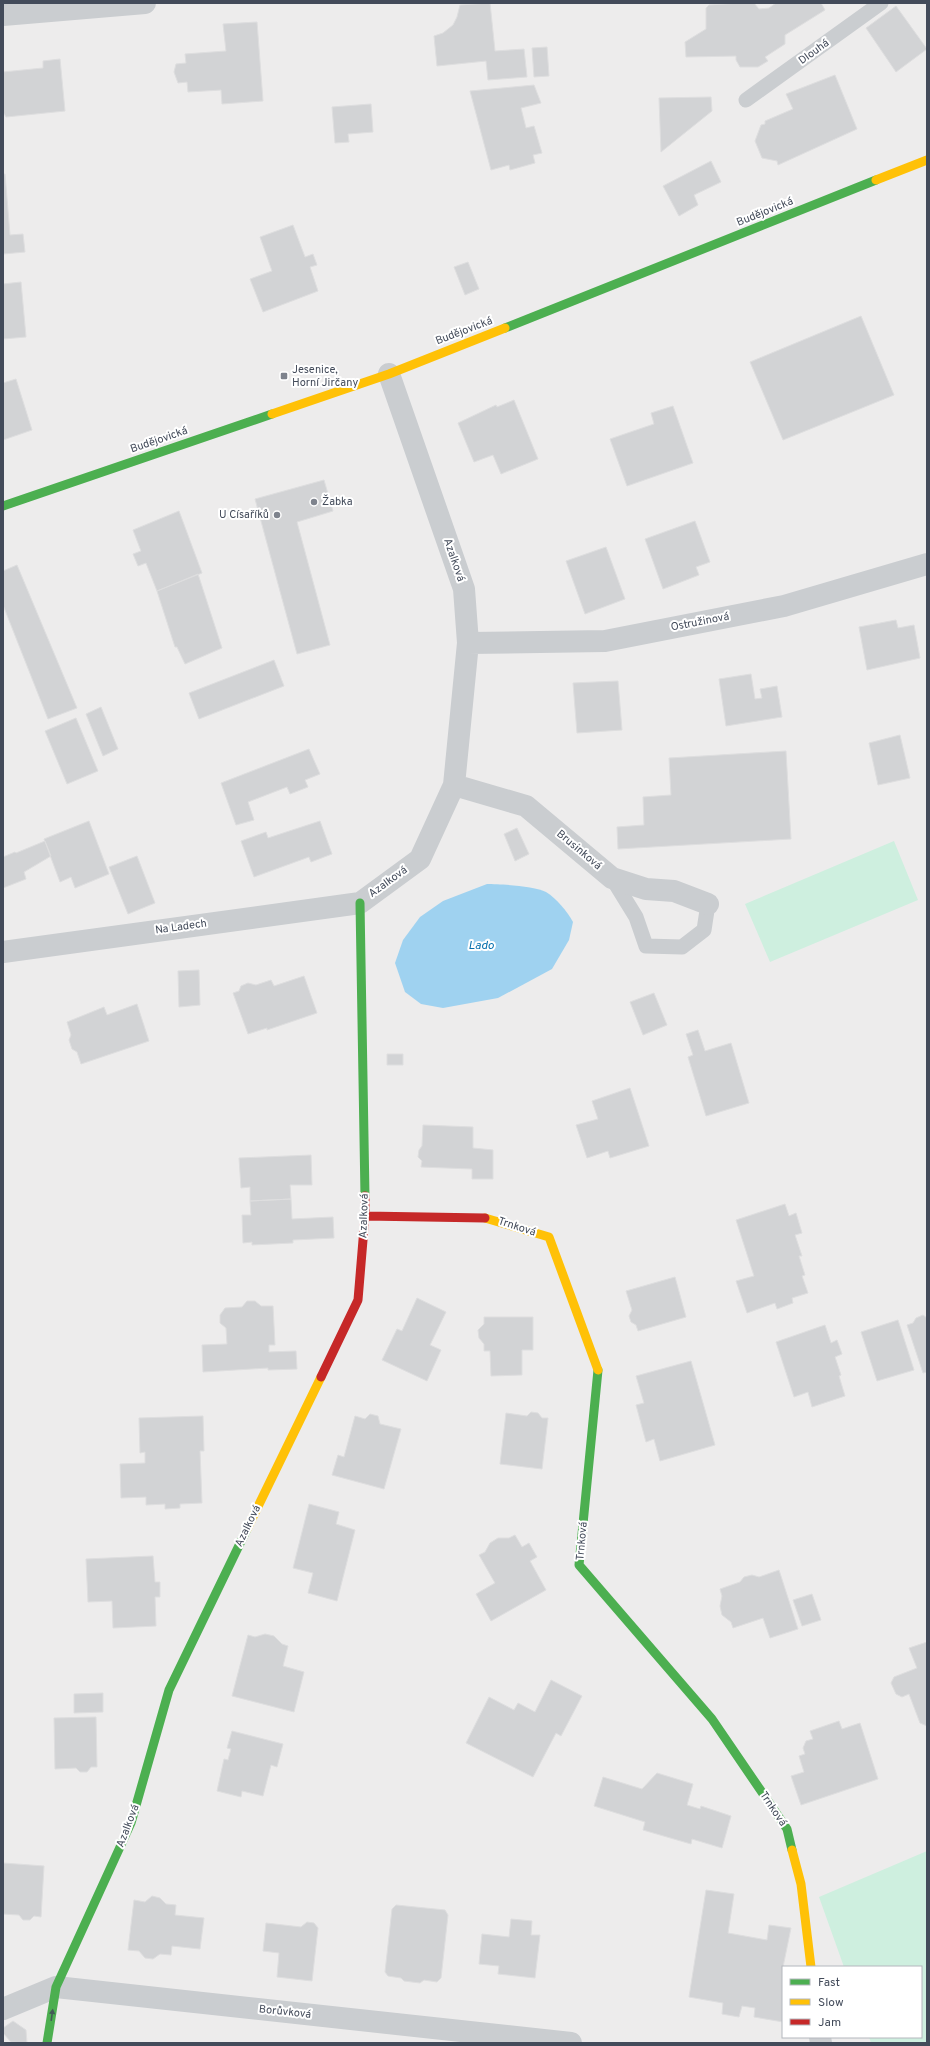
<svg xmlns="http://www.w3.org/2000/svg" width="930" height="2046" viewBox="0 0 930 2046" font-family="Overpass,sans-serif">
  <rect width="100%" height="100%" fill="#edecec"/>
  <path fill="#ceefdf" d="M894,841L918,900L770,962L745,904Z
    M927,1851V2043H871L869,2037H921V1967H844L819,1897Z"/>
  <path fill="#9fd2f0" d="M487,884C500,884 535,886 546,892C556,898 567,911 573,922L569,940L552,969L498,998L443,1008L421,1004L405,992L395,963L403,940L420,917L443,901Z"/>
  <path fill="#d2d3d5" stroke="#dededf" d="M490,3L495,51L524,49L527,77L488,80L486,61L437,66L434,36L443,33L453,25L457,17L460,5Z
    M741,3H754L759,9L769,8L776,3H821L825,10L785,35V44L765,57L768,61L758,67H740L736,60V56L686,57L685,42L706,29V8L709,5Z
    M896,6L927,49L896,72L866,28Z
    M257,22L263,101L222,104L221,90L188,92L187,82L178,83L174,72L176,64L186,63L185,54L226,51L223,24Z
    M547,47L549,76L534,77L532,48Z
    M60,59L65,111L6,117L3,112V72L43,68V61Z
    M835,75L857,129L778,165L777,161L762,158L755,141L761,125L765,124V121L793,109L786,94Z
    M534,85L541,103L521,108L526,128L534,126L542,153L533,155L535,163L510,170L509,165L491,170L470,91Z
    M711,97L712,111L661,152L659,98Z
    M371,104L373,132L348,134L349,142L335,143L332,107Z
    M711,161L721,182L694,195L698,205L679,216L663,186Z
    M3,174H5L10,235L23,234L25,252L3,254Z
    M293,225L305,257L313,254L317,265L310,267L318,291L263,312L250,279L272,271L260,237Z
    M468,262L479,289L465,295L454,267Z
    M21,282L26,337L3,339V284Z
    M861,316L894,395L783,440L750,362Z
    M16,379L32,430L3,440V383Z
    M514,400L538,459L501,474L493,455L474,462L458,423L496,405L497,407Z
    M673,406L693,463L627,486L610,439L654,424L651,413Z
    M324,480L333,511L297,522L330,645L297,654L255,499Z
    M179,511L202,573L157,591L146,563L138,566L133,554L141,551L133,530Z
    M695,521L710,562L696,567L699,575L663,589L645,539Z
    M606,547L625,599L585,614L566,561Z
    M17,565L77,708L48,719L3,605V571Z
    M198,574L222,648L185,664L177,647H175L157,591Z
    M896,620L898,628L914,625L920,658L867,670L859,627Z
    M274,660L284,686L199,719L189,693Z
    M751,674L755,699L762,698L760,689L777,686L782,717L726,726L719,679Z
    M618,681L622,730L577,733L573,683Z
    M101,707L118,749L103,756L86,714Z
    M76,718L98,771L67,784L45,731Z
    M900,735L910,778L878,785L869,743Z
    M309,749L320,774L305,780L308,787L290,794L287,787L248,802L254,820L236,825L221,783Z
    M786,751L791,839L618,849L617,827L644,825L643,797L671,795L669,758Z
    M89,821L109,874L75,888L71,877L60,882L44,839Z
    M320,821L332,854L311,862L309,857L254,877L241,841L266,832L268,838Z
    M517,828L529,854L515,861L504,834Z
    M45,841L51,856L24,872L26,879L3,888V857L15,852L16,853Z
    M137,856L155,903L128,914L109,867Z
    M199,970L200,1005L179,1007L178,971Z
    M304,976L317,1013L267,1030V1028L248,1034L233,993L239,991L241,986L248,983L256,985L271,980L274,986Z
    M654,993L667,1025L643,1035L630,1002Z
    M137,1004L149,1041L81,1064L77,1052L72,1049L69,1040L71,1035L67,1022L104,1007L107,1015Z
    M698,1030L705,1051L731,1043L749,1103L706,1116L688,1057L693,1055L686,1034Z
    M387,1054H403V1065H387Z
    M630,1088L649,1146L610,1158L608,1151L587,1158L576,1125L598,1119L592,1101Z
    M423,1125L473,1127V1148L493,1150V1179H472V1169L421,1167L422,1161L418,1157L419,1150L422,1146Z
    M311,1155L312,1185H290L291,1199L250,1201V1187L241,1188L239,1158Z
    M291,1199L292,1219L333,1217L334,1238L293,1240V1243L252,1245V1242L243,1243L242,1215H251L250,1201Z
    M785,1204L789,1216L796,1213L802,1233L795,1235L802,1256H799L805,1275L802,1276L808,1293L792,1298L793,1303L777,1309L775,1303L747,1313L736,1281L754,1276L736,1220Z
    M675,1277L686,1317L638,1331L636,1325L631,1322L629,1316L632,1310L626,1291Z
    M417,1298L446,1312L430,1345L441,1350L427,1381L382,1360L397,1329L402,1331Z
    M247,1301H255L261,1306H273L275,1345H269V1352L296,1351L297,1369L268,1370V1368L203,1372L202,1345L227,1344L226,1328L220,1323V1315L225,1308L242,1307Z
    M923,1315L927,1318V1372L923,1373L907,1325L913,1323L916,1318Z
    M484,1317H533V1350H522V1375L491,1376L490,1351H484V1344L479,1338L478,1330L484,1324Z
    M898,1320L914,1370L877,1381L861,1332Z
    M825,1325L831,1343L837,1340L842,1354L835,1357L841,1375L839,1376L845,1396L812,1407L808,1392L794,1397L776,1342Z
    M691,1361L715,1445L660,1461L654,1439L646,1442L636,1405L644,1403L636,1376Z
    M531,1412L538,1413L542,1418H548L542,1469L500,1464L506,1413L527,1416Z
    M370,1414L378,1416L380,1424L401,1429L384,1489L332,1475L338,1455L344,1457L355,1416L365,1419Z
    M203,1416L204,1451H200L202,1503L180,1504V1508L165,1509V1504L146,1505V1497L121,1498L120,1464L145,1463V1452L140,1453L139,1418Z
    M309,1504L339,1512L336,1524L355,1530L337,1601L308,1593L313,1573L293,1568Z
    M515,1535L522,1547L529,1543L537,1557L530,1561L546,1590L491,1621L476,1594L495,1583L479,1555L485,1552L490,1543L498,1538H509Z
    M153,1556L155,1582H160V1597H155L156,1626L113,1628L112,1601L88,1602L86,1559Z
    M779,1570L798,1629L770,1638L763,1618L733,1628L731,1622L722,1615L720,1606L722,1596L720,1589L740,1582L744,1577L752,1575L759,1577Z
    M812,1594L821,1620L802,1626L793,1600Z
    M265,1634L274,1636L282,1644L288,1646L283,1666L304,1672L294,1712L232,1696L248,1635L255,1637Z
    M927,1642V1726L920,1723L909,1694L902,1697L896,1694L891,1683L894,1677L917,1668L909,1648Z
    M551,1680L582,1696L561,1736L556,1733L533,1777L466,1743L489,1697L514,1710L518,1703L535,1712Z
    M103,1693V1712L74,1713V1694Z
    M96,1717L97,1767H91L87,1772H80L76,1768L55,1769L54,1718Z
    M839,1721L842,1729L860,1723L878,1779L801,1805L791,1776L804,1772L799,1756L805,1754L803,1748L806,1741L813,1739L810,1731Z
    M232,1731L283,1744L277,1767L271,1765L263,1796L242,1791L241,1797L217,1791L224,1759L228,1760L231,1749L227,1748Z
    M657,1773L693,1784L687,1805L700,1809L701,1806L731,1816L722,1848L692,1839L691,1844L643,1830L645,1822L594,1806L603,1777L642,1789Z
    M3,1863L44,1866L41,1917L34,1916L30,1920H23L19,1915L3,1914Z
    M706,1890L734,1894L728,1933L767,1940L769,1925L791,1928L783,1967V2022L754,2017L755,2008L742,2006L739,2017L722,2014L723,2003L689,1997Z
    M152,1896L160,1898L166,1904L176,1905L175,1915L204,1918L200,1949L172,1946L171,1955L160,1954L153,1959L145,1958L139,1951L128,1950L134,1900L145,1902Z
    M396,1905L445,1910L448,1915L441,1978L437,1982L424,1980L420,1983L404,1981L401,1978L388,1976L385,1972L392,1909Z
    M511,1919L532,1921L531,1935H540L535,1978L498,1974L499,1966L479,1964L482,1934L509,1937Z
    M307,1922L314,1923L318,1928L312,1981L277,1977L279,1953L263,1951L266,1923L301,1927Z
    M13,2021L26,2030L27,2043L11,2042L3,2033V2028Z"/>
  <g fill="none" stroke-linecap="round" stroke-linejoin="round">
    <path stroke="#cacdd0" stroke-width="15" d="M746,100L881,3
      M612,878L636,917L646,946L682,947L704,930L708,904"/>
    <path stroke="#cacdd0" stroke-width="22" d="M3,15L145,3
      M468,643L605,641L784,606L927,564
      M454,785L526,806L612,878L646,889L674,891L708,904
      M3,952L360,903L420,859L454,785L468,643L464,589L389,374
      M3,2009L56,1987L571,2043
      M820,2037L821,2043"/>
    <path stroke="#4caf50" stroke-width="9" d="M505,328L876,180
      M3,506L272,414
      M360,903L365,1196
      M598,1370L579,1565L712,1719L787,1829L792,1850
      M47,2043L56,1987L131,1823L169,1690L247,1529"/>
    <path stroke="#ffc107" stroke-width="9" d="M876,180L927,160
      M272,414L389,374L505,328
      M485,1218L549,1237L598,1370
      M247,1529L321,1377
      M792,1850L801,1884L811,1967"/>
    <path stroke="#c62828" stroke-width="9" d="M365,1216L485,1218
      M321,1377L358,1300L365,1216V1196"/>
  </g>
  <defs><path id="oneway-solid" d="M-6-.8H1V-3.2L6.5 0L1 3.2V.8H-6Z"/></defs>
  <use fill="#445a58" href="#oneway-solid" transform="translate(52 2015) rotate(-82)"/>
  <g fill="#7e838d" stroke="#fff" stroke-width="1.5">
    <rect x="280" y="372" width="8" height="8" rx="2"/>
    <circle cx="314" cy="502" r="4"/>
    <circle cx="277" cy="515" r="4"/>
  </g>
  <g text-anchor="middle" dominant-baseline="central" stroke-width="4" stroke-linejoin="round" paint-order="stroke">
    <g font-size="11" fill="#434b5a" stroke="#fff">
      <text transform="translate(814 52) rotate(-36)">Dlouhá</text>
      <text transform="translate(765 212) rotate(-22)">Budějovická</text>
      <text transform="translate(464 331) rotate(-21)">Budějovická</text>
      <text transform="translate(159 440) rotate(-19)">Budějovická</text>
      <text transform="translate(454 560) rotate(71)">Azalková</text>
      <text transform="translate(700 622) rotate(-11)">Ostružinová</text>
      <text transform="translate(579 850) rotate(40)">Brusinková</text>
      <text transform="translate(388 882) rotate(-36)">Azalková</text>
      <text transform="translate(181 927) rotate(-8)">Na Ladech</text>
      <text transform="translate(364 1216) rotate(-88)">Azalková</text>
      <text transform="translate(517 1227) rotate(18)">Trnková</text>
      <text transform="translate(248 1526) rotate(-64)">Azalková</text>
      <text transform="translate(582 1541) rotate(-85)">Trnková</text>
      <text transform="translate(773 1809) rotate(56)">Trnková</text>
      <text transform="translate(128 1826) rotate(-69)">Azalková</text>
      <text transform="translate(285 2012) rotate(6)">Borůvková</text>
    </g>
    <g font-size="11" fill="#434b5a" stroke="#fff" text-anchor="start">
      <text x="292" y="370">Jesenice,<tspan x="292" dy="13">Horní Jirčany</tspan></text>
      <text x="322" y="502">Žabka</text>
      <text x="269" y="515" text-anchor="end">U Císaříků</text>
    </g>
    <g font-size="12" font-style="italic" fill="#036eac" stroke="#fff">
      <text x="481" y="946">Lado</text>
    </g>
  </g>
  <rect width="930" height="2046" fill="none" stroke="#434b5a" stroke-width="8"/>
  <rect x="782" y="1966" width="140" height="72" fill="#ffffff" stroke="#b4b7bd"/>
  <rect x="790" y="1979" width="20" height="6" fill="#4caf50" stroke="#b4b7bd"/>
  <text x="818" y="1986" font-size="12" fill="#434b5a">Fast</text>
  <rect x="790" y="1999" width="20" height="6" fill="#ffc107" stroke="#b4b7bd"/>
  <text x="818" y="2006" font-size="12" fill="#434b5a">Slow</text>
  <rect x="790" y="2019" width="20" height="6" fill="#c62828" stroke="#b4b7bd"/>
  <text x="818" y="2026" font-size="12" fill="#434b5a">Jam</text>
</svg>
